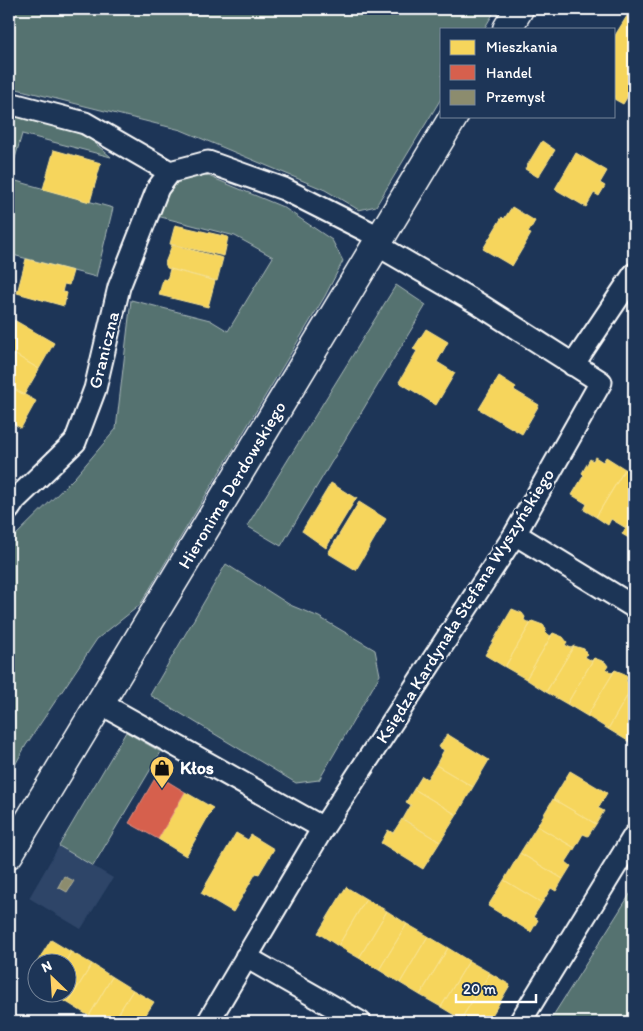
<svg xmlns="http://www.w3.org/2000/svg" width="643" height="1031" viewBox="0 0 643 1031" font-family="Itim,sans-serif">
  <rect width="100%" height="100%" fill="#1d3557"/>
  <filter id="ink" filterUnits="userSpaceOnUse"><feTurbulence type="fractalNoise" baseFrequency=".02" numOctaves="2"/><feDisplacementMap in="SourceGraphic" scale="10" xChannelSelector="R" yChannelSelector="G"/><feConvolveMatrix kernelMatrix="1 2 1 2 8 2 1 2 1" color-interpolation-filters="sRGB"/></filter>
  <g filter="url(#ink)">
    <path fill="#2e4568" d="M59,846L113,878L81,929L29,898Z"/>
    <path fill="#547270" stroke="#aab8b8" d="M9,9H496L484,29H442V97L376,206L359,210L325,190L181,130L9,87Z
      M9,112L53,123L89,138L111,157L22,134L9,179L113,208L96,277L9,254Z
      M196,171L283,207L332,240L343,261L325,296L140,605L97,639L26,745L9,776V542L75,477L116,429L131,300L210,320L228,331L273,257L235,236L153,215L171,179Z
      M396,285L426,305L281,546L247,526Z
      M226,564L290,605L319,617L375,650L380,675L319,780L296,783L150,695Z
      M126,732L161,752L93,866L59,846Z
      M634,888V1022H549Z"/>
    <path fill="#f6d55c" stroke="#f9e28d" d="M627,16L634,20V57L629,65L634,68V86L623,104L614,99V37Z
      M542,141L555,150L538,177L525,169Z
      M54,150L101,163L90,202L43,189Z
      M576,153L607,171L600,183L605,186L599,196L594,193L586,207L555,189Z
      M512,207L535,221L528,233L531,234L512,266L483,249L502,217L504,219Z
      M175,225L228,237L224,256L170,244Z
      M172,245L223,258L217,281L167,268L165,263Z
      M26,259L73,271L69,285L64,284L62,292L67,293L64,306L17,293Z
      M170,269L215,281L208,307L159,295L163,279L167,280Z
      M14,320L54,343L39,369L9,351V328Z
      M426,329L448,342L437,362L455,373L436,405L399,382L417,351L413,349Z
      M9,351L39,369L24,395L9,386Z
      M499,376L516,387L514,390L539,405L522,434L479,409Z
      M9,386L36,401L21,428L9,421Z
      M595,457L603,462L606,457L625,469L596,517L584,510L587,504L572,495L584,475L582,473L590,459L593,461Z
      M625,469L634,474V514L626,528L611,519L608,525L596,517Z
      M331,483L355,498L357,497L326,548L302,531Z
      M359,502L386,519L356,570L328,553Z
      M634,515V541L622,534Z
      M512,609L522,613L525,617L524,620L530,624L532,621L505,667L485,655Z
      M532,621L543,625L546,629L545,633L551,636L553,633L526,679L505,667Z
      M553,633L563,637L567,642L565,645L571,648L574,646L546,692L526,679Z
      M574,646L584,649L587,654L585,657L592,661L594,658L567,704L546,692Z
      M594,658L605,662L608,666L606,669L612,673L615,670L587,716L567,704Z
      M615,670L625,674L628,678L626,681L632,685L634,682V684L608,729L587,716Z
      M634,684V730L628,741L608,729Z
      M634,730V745L628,741Z
      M447,734L489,760L473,787L436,765L444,750L439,747Z
      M436,765L473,787L457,815L414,789L422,776L427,779Z
      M570,771L607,793L598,808L604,811L596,824L553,799Z
      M414,789L457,815L440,842L403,819L411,805L406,802Z
      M185,792L213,808L186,856L158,839Z
      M553,799L596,824L588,836L583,834L575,848L537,826Z
      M402,819L440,842L423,869L381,843L388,830L393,833Z
      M537,826L575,848L566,862L571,866L563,879L520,853Z
      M236,833L248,840L251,835L274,849L259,874L256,873L233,912L201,893Z
      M520,853L563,879L556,891L551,888L542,903L504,880Z
      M504,880L542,903L533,917L538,920L531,932L488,906Z
      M346,887L366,899L338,946L318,933Z
      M366,899L387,911L359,958L338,946Z
      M387,911L407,924L379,970L359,958Z
      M407,924L428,936L400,983L379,970Z
      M428,936L448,948L420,995L400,983Z
      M51,940L71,952L64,964H38V984L27,978Z
      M448,948L469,961L441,1007L420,995Z
      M71,952L92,964L68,1003L53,994H68V964H64Z
      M469,961L490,973L461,1019L441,1007Z
      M92,964L112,977L89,1016L68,1003Z
      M490,973L510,985L488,1022H466L461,1019Z
      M112,977L133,990L113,1022H100L89,1016Z
      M133,990L154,1002L141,1022H113Z"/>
    <path fill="#d6604d" stroke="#e29082" d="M157,775L185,792L158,839L129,823Z"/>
    <path fill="#8c8c6e" stroke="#aeae9a" d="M64,876L74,881L67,892L58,887Z"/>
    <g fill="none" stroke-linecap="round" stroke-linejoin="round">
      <defs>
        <path id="street" d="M9,103L85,123L170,172
          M573,365L634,274
          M9,509L15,500L75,442L95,389L119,287L158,188L170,172L208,162L284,189L381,238
          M515,534L634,607
          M100,703L323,828
          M246,957L360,1022
          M208,1022L323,828L515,534L601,382L477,303L377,245
          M520,1022L634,836"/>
        <path id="secondary" d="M507,29L519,9
          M9,854L454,116"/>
      </defs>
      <use href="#street" stroke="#fff" stroke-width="25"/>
      <use href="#secondary" stroke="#fff" stroke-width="31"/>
      <use href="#street" stroke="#1d3557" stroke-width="21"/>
      <use href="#secondary" stroke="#1d3557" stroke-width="28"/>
    </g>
  </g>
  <defs>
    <symbol id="shop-pin" viewBox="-11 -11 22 30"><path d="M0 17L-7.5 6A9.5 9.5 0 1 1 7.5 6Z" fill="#ffd166" stroke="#1d3557"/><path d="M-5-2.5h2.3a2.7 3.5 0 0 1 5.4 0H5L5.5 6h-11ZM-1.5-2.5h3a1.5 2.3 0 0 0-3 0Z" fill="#111"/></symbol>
  </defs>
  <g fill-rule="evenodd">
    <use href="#shop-pin" x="148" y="754" width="28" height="38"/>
  </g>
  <g text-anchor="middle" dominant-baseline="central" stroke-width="5" stroke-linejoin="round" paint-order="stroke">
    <g font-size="18" fill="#fff" stroke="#1d3557">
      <text transform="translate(104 350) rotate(-76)">Graniczna</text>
      <text transform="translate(232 485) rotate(-59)">Hieronima Derdowskiego</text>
      <text transform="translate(465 606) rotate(-58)">Księdza Kardynała Stefana Wyszyńskiego</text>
    </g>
    <g font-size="18" font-weight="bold" fill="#fff" stroke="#1d3557" text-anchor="start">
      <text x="180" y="768">Kłos</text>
    </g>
  </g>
  <rect width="643" height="1031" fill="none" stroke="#1d3557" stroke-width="30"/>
  <rect x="15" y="15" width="613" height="1001" fill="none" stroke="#fff" stroke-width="2" filter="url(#ink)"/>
  <rect x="440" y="28" width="175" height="90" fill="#1d3557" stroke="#77869a"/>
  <rect x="450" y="40" width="25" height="15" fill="#f6d55c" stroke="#77869a"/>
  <text x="486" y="52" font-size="15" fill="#ffffff">Mieszkania</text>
  <rect x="450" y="65" width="25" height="15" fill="#d6604d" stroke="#77869a"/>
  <text x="486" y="78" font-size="15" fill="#ffffff">Handel</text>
  <rect x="450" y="90" width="25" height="15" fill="#8c8c6e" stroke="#77869a"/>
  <text x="486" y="102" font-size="15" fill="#ffffff">Przemysł</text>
  <g transform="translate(52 978) rotate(335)"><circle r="24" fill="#1d3557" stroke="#77869a"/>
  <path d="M0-4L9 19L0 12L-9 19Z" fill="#ffd166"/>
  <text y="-8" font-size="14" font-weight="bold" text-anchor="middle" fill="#ffffff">N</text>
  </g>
  <path d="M456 994v8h80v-8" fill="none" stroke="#ffffff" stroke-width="2.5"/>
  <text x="463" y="994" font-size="15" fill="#ffffff" stroke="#1d3557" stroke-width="4" paint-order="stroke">20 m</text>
</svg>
